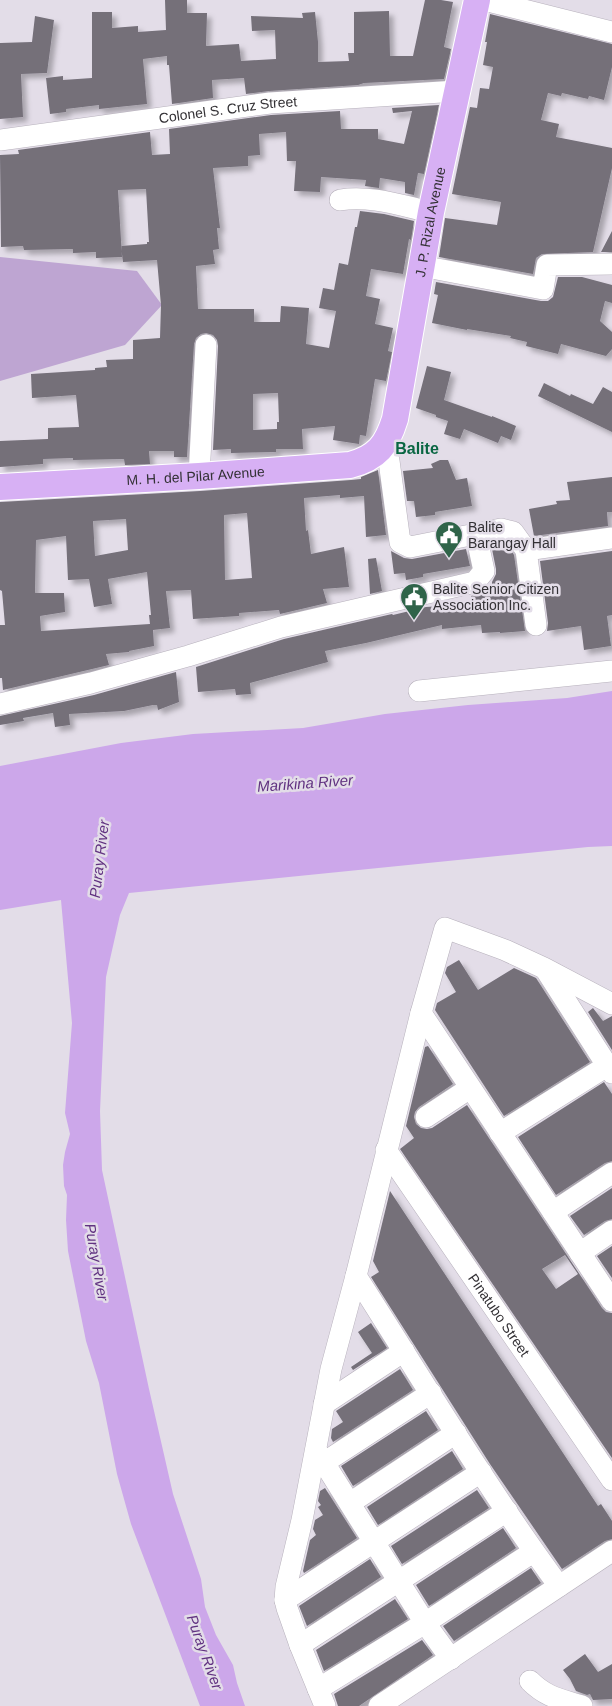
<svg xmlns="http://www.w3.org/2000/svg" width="612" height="1706" viewBox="0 0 612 1706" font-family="Arial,sans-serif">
  <defs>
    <filter id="shadow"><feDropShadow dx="4.5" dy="4.5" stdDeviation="2.5" flood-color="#0004"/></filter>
  </defs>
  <rect width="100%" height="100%" fill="#e3dde8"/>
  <path fill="#bea5d2" d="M0,257L137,271L162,305L125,345L0,381Z"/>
  <path fill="#cca7ea" d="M612,691V846L588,847L129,893L120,915L106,977L100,1111L102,1170L149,1389L173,1494L201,1579L205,1607L216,1635L233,1665L237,1683L245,1706H200L131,1524L117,1474L99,1383L86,1341L68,1251L66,1220L67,1195L64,1186L63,1165L65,1152L70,1134L65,1113L72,1023L61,900L0,910V766L121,743L193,734L303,728L385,714L468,705L567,698Z"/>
  <path fill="#746f79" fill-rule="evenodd" filter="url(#shadow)" d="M165,0H187V13H207L206,46L239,44L241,61L276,59L275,30L252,31L251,16L303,18L302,13L315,12L318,42V62L349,61L348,53H354V12L389,11L390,56H413L425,0H441L453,2L444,47L451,49L444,79L364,83L358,85L269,91L246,94L244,78L212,80L213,98L172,104L169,65H167V56L143,59L147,104L99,109V105L66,109V112L50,114L46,78L63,76V80L92,78V12H112V28L138,26V32L166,30Z
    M490,14L612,44V67L604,100L589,96L588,99L562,93L561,96L548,93L541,120L559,124L556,137L612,148V168L593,252L542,254L536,258L533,274L439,257L445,218L497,225L501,202L452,194L470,107L477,108L480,88L489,89L493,67L483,65L487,42H485Z
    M35,16L54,20L47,73L21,74L23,117L0,119V43L32,42Z
    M439,105L424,174L418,173L414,195L405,193V182L380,178L379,188L365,186L366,180L321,177L320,192L294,191L296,161H287L286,132L259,134L260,155L248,156V166L213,168L220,228H217L219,249L213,250L215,264L196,266L198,309H254V322H280L281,306L309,308L306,344L329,348L336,311L319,308L323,288L334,290L339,263L348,265L355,227H357L360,211L384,214L414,221L411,240L409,239L403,274L371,269L366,296L380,299L375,324L393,328L388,351L392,352L386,381L375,379L366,436L360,435L359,444L333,440L335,426L302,429L303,449H276V452L231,453V449L213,450L218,346L217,340L213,335L206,333L201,334L196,338L194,344L187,457H174V451H149L150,464L125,465L124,459L73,460V458L43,459V464L0,467V441L48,439V428L79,427L76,395L32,398L31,374L95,370V368L107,367L106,360L133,359V340L160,338L161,305L157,260L123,262L121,246L147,244V242H149L146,189L118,190L122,257L96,258V252L73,253V249L24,250L23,246L1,247L0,155L19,154L18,150L150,132L152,155L170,154L169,129L271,115L340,111L341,129H378V139L404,144L412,111L393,113L392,108ZM278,393L279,422H277V429L253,430V394Z
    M612,231V252H601Z
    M558,277H582L612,285V303L605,301L600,321L612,332V349L606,356L561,344L558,354L526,346L527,342L510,338L511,336L467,329V330L432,323L438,295L434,294L436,282L541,301H548L553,297Z
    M427,366L451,372L444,400L492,417V416L516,426L511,440L501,436L498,443L464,429L460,439L444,434L448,421L436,417V415L416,408Z
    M544,383L570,396L571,394L593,404L603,387L612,392V432L538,396Z
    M440,460H448L456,480L467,478L472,506L435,512V515L416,517L414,501H407L403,471L433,468L431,464Z
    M378,470L386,535L366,537L364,496L340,498V495L304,498L306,531L308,530L311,554L344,547L349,587L323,589L327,603L280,614L279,610L239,613V616L193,619L191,590L166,591L170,628L153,630L154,646L129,651V652L106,654L109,665L3,690L2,678H0V625H5L2,591L0,590V502L200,491L351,480L361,479V477ZM247,513L252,578L225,580L224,515ZM126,519L128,550L95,556L93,521ZM66,536L68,580L89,579L94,607L112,604L108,579L147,572L151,615H149L150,624L41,631L40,616L65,612L64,593H35L36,540Z
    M612,477V512H607L608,526L534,536L529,509L557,504L556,501L570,500L567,482Z
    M501,542L506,543L514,555L525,631L500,633V632L482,633L481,625L442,629V625L366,643L325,651L328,662L250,683L251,694L236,695L235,689L198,692L196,667L284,639L392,614L393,615L426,607L472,604L471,596L478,594L486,589L492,588V582L496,574V569L491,544Z
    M466,549L470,566L423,574V577L406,580L405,573L394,574L391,551L404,558L412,559Z
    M612,551V615L607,616L611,646L584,650L581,626L547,631L548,623L540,561Z
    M376,558L382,591L370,594L368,559Z
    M176,672L179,702L158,710L157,705H153L124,711L69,714L70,725L55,727L53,713L23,718L24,721L0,725V716L94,695Z
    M459,960L478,990L514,968L536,978L590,1062L504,1116L435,1010L437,1003L456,992L445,973L447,967Z
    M593,1008L603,1021L612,1016V1050L588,1012Z
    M428,1046L453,1084L419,1107L415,1112L414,1117L416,1124L421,1128L427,1129L432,1128L467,1105L602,1308L606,1312L612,1313V1458L400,1149L414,1138L406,1126L425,1047ZM565,1255L578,1274L556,1289L542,1269Z
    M604,1082L612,1094V1161L605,1163L556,1195L518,1137Z
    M612,1188V1219L605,1221L584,1235L570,1216Z
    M390,1191L598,1506L601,1504L612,1521V1539L605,1541L562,1569L490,1464L371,1277L379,1272L373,1261Z
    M612,1246V1278L597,1256Z
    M371,1323L387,1348L353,1370L351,1367L372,1353L358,1332Z
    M400,1369L413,1390L333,1442L331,1438L332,1429L343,1422L336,1411Z
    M426,1411L438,1430L353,1486L341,1466Z
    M452,1451L463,1469L378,1525L367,1507Z
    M325,1488L357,1538L304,1573L303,1571L310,1540L316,1535L313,1529L315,1520L323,1515L318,1507L321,1505L318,1501L320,1491Z
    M477,1490L489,1508L402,1564L391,1546Z
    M503,1528L516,1548L429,1606L416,1585Z
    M370,1559L381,1577L307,1626L299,1606Z
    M531,1568L541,1583L454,1641L443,1626Z
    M395,1599L408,1619L324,1671L316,1650Z
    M422,1640L433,1655L359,1706H338L334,1694Z
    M585,1654L598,1672L612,1664V1699L593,1700L590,1694L587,1695L576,1691L570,1679L563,1670Z"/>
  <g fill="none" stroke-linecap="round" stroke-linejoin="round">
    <defs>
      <g id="minor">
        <path d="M484,0L612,32"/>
        <path id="s1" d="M0,140L270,103L457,91"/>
        <path d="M340,200C371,195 402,206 431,212"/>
        <path d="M421,266L543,289L547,265L612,264"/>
        <path d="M385,444L389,461L400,542L410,547L501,529L513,532L526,550L536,625"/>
        <path d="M199,476L206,345"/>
        <path d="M526,550L612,538"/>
        <path d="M419,691L612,671"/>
        <path d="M0,704L91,683L188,656L281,627L475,582L484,571L476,534"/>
        <path d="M546,970L612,1073"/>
        <path d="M421,1013L612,1301"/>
        <path d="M426,1117L470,1088"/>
        <path d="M500,1133L607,1066"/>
        <path id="s2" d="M386,1150L612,1480"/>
        <path d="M553,1212L612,1173"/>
        <path d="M580,1253L612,1231"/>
        <path d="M356,1276C422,1379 486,1487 559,1586"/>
        <path d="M324,1404L404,1351"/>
        <path d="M316,1450L425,1623L451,1659"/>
        <path d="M325,1462L431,1393"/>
        <path d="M350,1503L456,1433"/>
        <path d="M285,1600L481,1472"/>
        <path d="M300,1645L507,1511"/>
        <path d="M530,1681C547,1698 561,1699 582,1706"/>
        <path d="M318,1689L425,1623L533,1552"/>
        <path d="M325,1706L300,1645L287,1608L285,1600L286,1587L302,1520L331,1369L356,1276L421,1013L445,928L505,950L544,968L612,1004"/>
        <path d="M379,1706L612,1551"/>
      </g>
      <g id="major">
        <path id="s3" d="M0,487L199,476L350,465C377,458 387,445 395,419L431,212L477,0"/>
      </g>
    </defs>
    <use href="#minor" stroke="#b7b1bc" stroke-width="22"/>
    <use href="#major" stroke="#fff" stroke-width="28"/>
    <use href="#minor" stroke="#fff" stroke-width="21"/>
    <use href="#major" stroke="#d7b0f4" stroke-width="26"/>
  </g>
  <defs>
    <symbol id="civic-pin" viewBox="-11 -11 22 30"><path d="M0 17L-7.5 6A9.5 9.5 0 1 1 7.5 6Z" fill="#2f6449" stroke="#e3dde8"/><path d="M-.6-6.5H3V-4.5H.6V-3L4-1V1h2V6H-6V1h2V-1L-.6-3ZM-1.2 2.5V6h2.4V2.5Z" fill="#fff"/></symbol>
  </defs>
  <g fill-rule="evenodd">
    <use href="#civic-pin" x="433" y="519" width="32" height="43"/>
    <use href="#civic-pin" x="398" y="581" width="32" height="43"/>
  </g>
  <g text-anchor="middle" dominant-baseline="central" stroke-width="5" stroke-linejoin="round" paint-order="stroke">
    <g font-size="14" fill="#333135" stroke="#e3dde8">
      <text stroke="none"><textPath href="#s1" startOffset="230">Colonel S. Cruz Street</textPath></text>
      <text stroke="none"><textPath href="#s3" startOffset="619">J. P. Rizal Avenue</textPath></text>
      <text stroke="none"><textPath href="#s3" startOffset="196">M. H. del Pilar Avenue</textPath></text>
      <text stroke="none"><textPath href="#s2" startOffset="200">Pinatubo Street</textPath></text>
    </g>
    <g font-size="14" fill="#333135" stroke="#e3dde8" text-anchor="start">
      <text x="468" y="527">Balite<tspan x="468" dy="16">Barangay Hall</tspan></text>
      <text x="433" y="589">Balite Senior Citizen<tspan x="433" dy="16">Association Inc.</tspan></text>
    </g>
    <g font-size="15" font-style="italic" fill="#613281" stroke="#e3dde8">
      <text transform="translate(305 783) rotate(-4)">Marikina River</text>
      <text transform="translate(99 859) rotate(-83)">Puray River</text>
      <text transform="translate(97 1262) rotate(80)">Puray River</text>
      <text transform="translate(205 1652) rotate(70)">Puray River</text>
    </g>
    <g font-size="16" font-weight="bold" fill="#096642" stroke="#e3dde8">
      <text x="417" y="448">Balite</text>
    </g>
  </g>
</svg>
